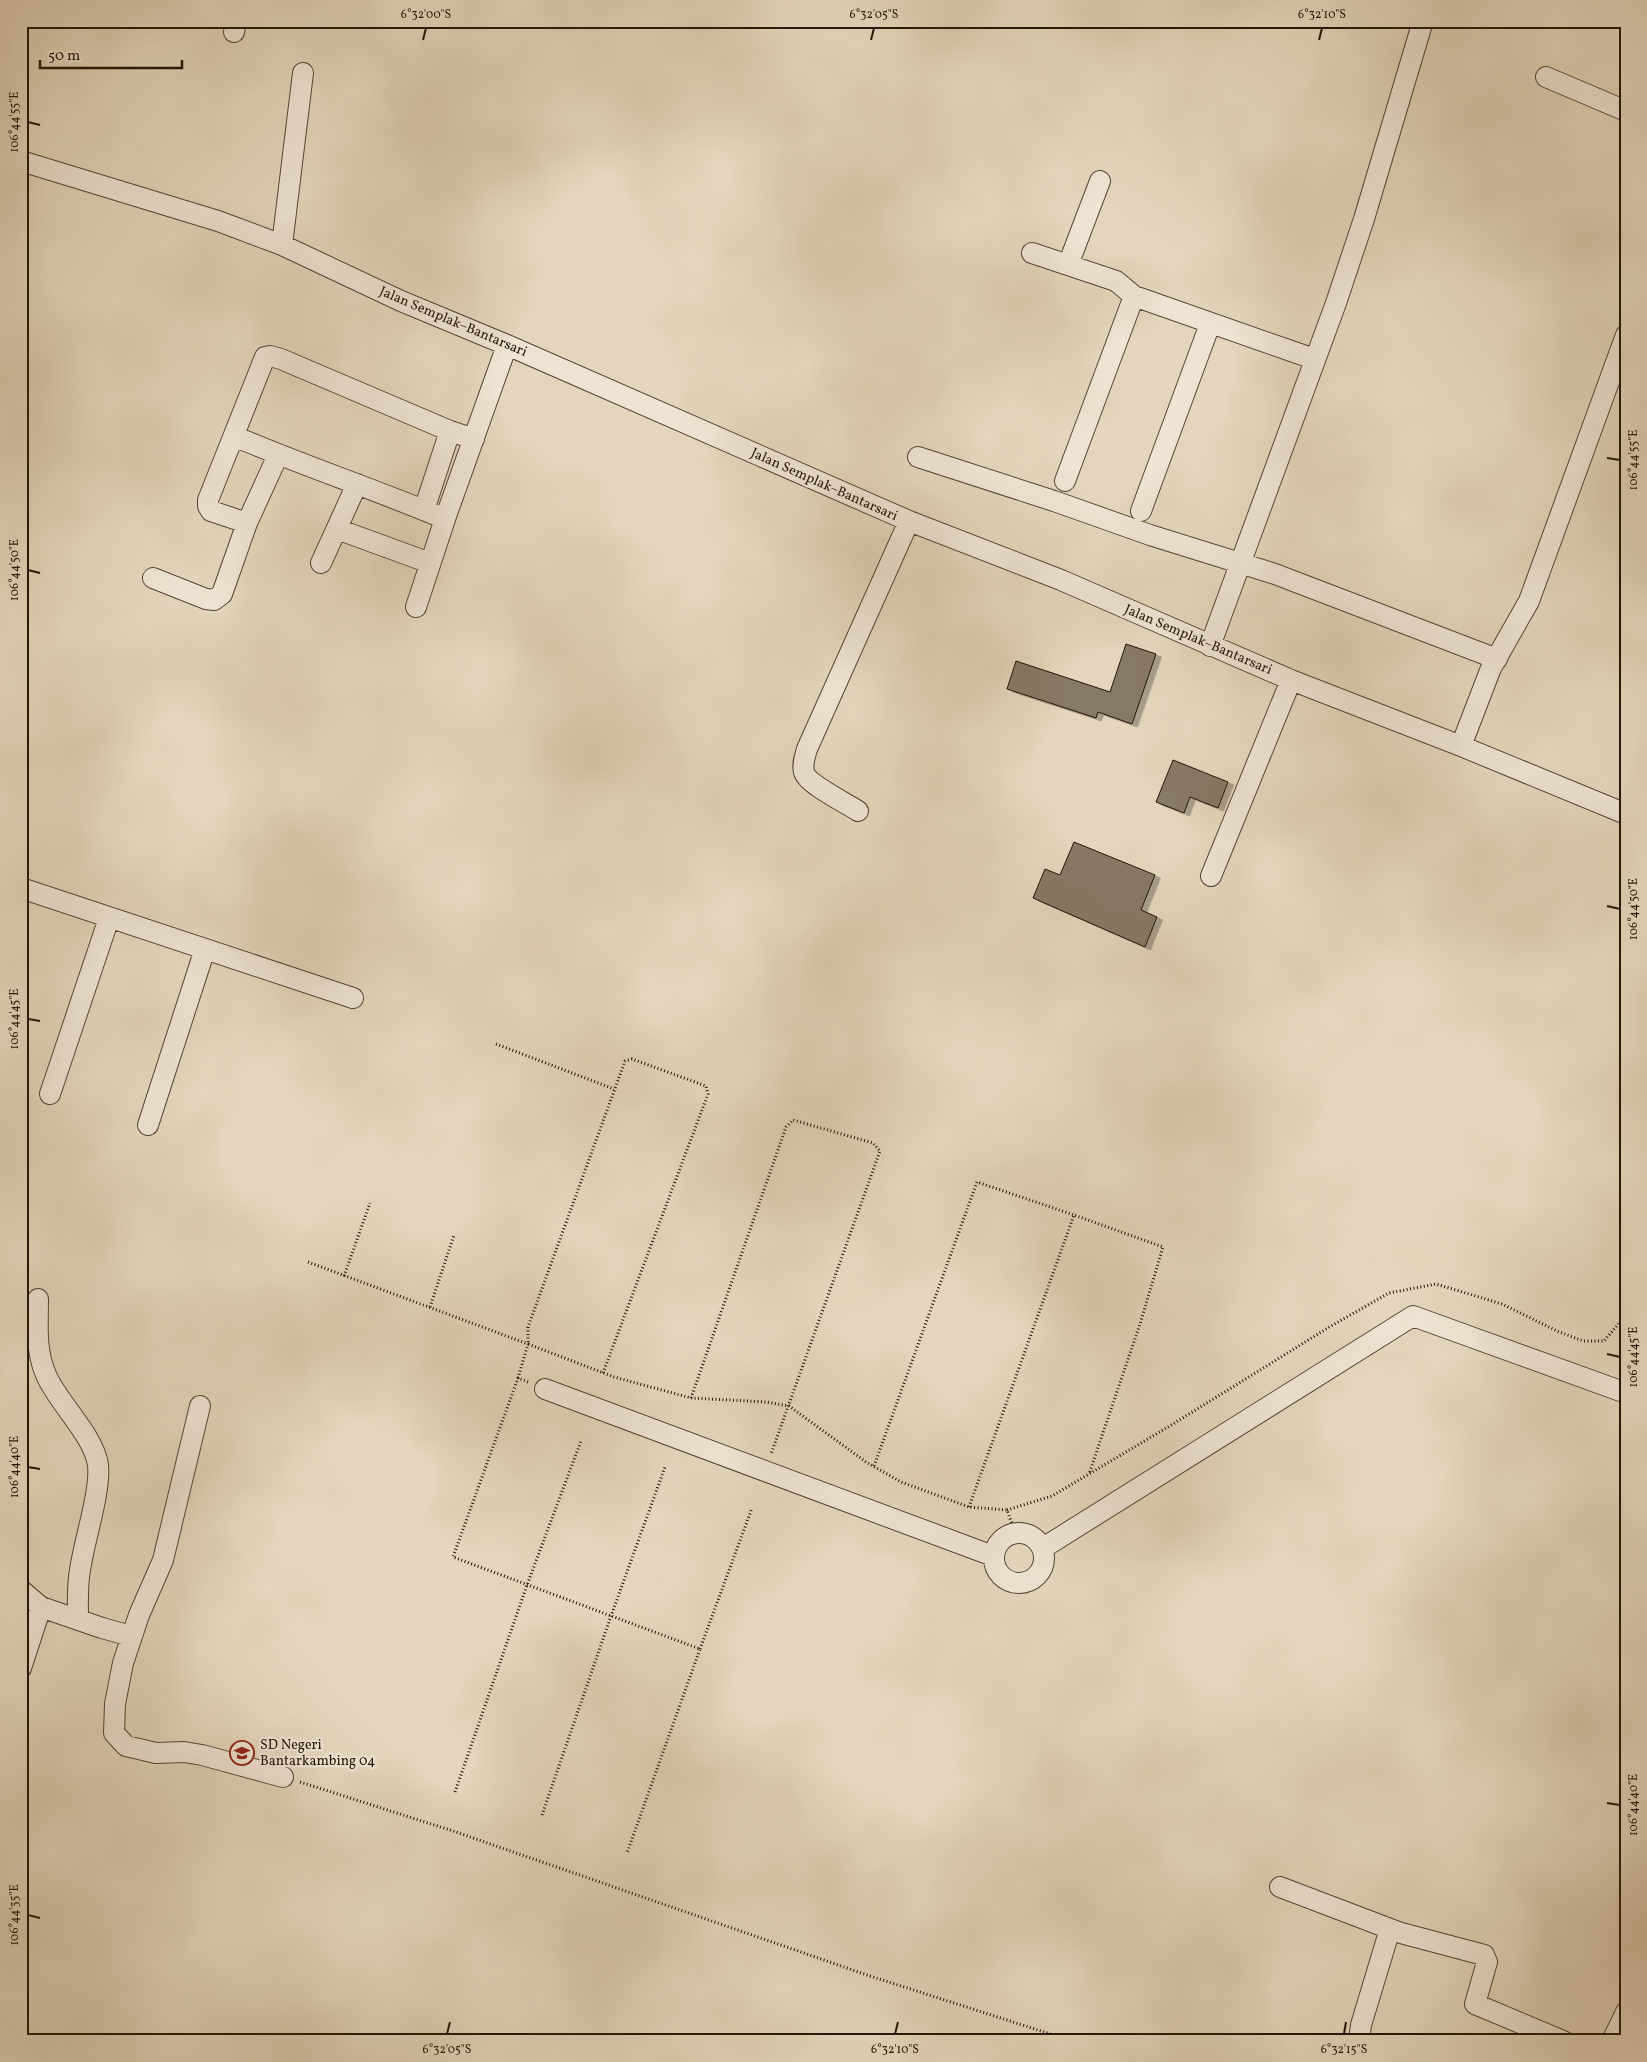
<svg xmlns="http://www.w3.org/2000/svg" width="1647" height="2062" viewBox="0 0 1647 2062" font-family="Vollkorn,serif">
  <defs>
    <filter id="shadow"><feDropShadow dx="5.5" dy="3" stdDeviation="0" flood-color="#0004"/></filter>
  </defs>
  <rect width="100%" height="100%" fill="#e3d6bc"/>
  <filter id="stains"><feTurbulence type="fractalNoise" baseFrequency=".004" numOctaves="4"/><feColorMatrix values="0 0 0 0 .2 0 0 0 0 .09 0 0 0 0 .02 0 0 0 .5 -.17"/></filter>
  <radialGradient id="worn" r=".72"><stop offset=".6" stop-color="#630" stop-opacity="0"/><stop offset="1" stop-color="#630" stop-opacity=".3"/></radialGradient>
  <path fill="#867965" stroke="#221507" filter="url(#shadow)" d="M1126,644L1156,654L1132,724L1098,712L1096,718L1007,689L1016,661L1110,692Z
    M1173,760L1228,782L1218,808L1190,797L1184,813L1156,802Z
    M1074,842L1155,875L1141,910L1157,917L1145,947L1033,898L1045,869L1060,875Z"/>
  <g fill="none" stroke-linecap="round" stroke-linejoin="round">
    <defs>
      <path id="street" d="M234,32L236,21
        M1546,77L1626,111
        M21,161L218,221L282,245L401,301L507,345L909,521L1061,580L1291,680L1461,746L1626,814
        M282,245L303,73
        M1032,253L1116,281L1134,296
        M1068,265L1100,181
        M234,436C303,466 375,489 445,519
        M918,457L1054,501L1150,535L1275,574L1497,659
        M1065,481L1134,296L1314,359
        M424,510L450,431
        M1141,511L1210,324
        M247,523L211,511L208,506V500L265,357L270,356L281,359L450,431L474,439
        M337,529L430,563
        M321,563L357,484
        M153,578L206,599L214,600L222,594L247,523L278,455
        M416,607L445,519L507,345
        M1210,646L1336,303L1364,219L1423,21
        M1461,746L1491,668L1529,601L1626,335
        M858,811C846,803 807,784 804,772C802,764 805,756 807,749L909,521
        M1211,876L1291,680
        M21,888L353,998
        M50,1094L109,918
        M148,1125L205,949
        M38,1299C38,1326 35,1351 47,1377C60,1405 94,1436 98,1465C101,1491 84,1541 80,1570C77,1586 78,1603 78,1619
        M545,1389L993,1556
        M200,1406L163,1560L139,1615L123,1663L115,1704L114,1733L126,1746L156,1753L184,1752L202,1755L283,1777
        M994 1558a25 25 0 1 1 50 0a25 25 0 1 1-50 0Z
        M1043,1548L1413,1316L1626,1393
        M21,1590L41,1607L102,1628L131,1636
        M21,1668L41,1607
        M1280,1887L1401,1933L1484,1955L1487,1962L1475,2004L1563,2041
        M1359,2041L1361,2025L1390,1929
        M1612,2041L1626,2012"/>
    </defs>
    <use href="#street" stroke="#524534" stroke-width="22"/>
    <path stroke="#221507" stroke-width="3" stroke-dasharray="1 2.5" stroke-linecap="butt" d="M496,1044L614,1089
      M308,1262L528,1344L518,1378
      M344,1276L370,1203
      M430,1307L454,1235
      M603,1373L708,1094L706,1086L632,1059L625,1061L528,1327V1344L614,1377L691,1398L766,1402L789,1406L866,1462L901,1482L969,1507L1007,1510L1015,1532
      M528,1382L518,1378L453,1557L700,1649L627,1853
      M691,1398L786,1127L793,1120L873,1143L880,1151L771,1454
      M874,1466L977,1182L1074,1215
      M969,1507L1074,1215L1163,1247L1140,1324L1089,1474
      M1007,1510L1052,1496L1173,1424L1331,1326L1389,1293L1436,1284L1502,1304L1557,1331L1583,1341H1604L1626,1315
      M700,1649L752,1508
      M300,1782L453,1831L867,1975L1072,2041
      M455,1792L527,1585L581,1441
      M542,1815L611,1616L665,1467"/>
    <use href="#street" stroke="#ede4d3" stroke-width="20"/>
  </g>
  <path fill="none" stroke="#221507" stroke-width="2" d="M423,40L426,28M871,40L874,28M1319,40L1322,28M28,122L40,125M1607,458L1620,460M28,570L40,573M1607,906L1620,909M28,1019L40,1021M1607,1354L1620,1357M28,1467L40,1469M1607,1803L1620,1805M28,1915L40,1918M447,2034L450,2022M895,2034L898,2022M1344,2034L1346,2022"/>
  <defs>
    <symbol id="school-ring" viewBox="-11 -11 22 22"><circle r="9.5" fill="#ede4d3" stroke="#8f2418" stroke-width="1.5"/><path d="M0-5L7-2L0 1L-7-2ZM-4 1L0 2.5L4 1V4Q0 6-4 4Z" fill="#8f2418"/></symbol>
  </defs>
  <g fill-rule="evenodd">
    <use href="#school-ring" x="228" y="1739" width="28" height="28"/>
  </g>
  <g text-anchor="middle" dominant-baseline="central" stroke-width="4.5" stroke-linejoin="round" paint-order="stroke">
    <g font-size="14" fill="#221507" stroke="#ede4d3">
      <text transform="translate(453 322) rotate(23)">Jalan Semplak–Bantarsari</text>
      <text transform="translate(824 485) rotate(24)">Jalan Semplak–Bantarsari</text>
      <text transform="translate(1198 640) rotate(23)">Jalan Semplak–Bantarsari</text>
    </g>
    <g font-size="14" fill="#221507" stroke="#ede4d3" text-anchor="start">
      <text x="260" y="1745">SD Negeri<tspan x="260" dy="16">Bantarkambing 04</tspan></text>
    </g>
  </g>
  <rect width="1647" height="2062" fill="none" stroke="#e3d6bc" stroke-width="55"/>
  <path d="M40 60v8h142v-8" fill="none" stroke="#221507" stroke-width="2.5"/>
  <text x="48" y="60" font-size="15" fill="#221507" stroke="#ede4d3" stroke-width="4" paint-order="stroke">50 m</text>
  <rect x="28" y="28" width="1592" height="2006" fill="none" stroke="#221507" stroke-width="2"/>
  <g font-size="12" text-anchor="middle" fill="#221507">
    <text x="426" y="18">6°32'00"S</text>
    <text x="874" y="18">6°32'05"S</text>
    <text x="1322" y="18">6°32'10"S</text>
    <text transform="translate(14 122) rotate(-90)" y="4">106°44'55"E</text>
    <text transform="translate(1633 460) rotate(-90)" y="4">106°44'55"E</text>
    <text transform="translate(14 570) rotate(-90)" y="4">106°44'50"E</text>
    <text transform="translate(1633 909) rotate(-90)" y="4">106°44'50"E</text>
    <text transform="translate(14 1019) rotate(-90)" y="4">106°44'45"E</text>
    <text transform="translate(1633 1357) rotate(-90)" y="4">106°44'45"E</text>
    <text transform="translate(14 1467) rotate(-90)" y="4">106°44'40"E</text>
    <text transform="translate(1633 1805) rotate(-90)" y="4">106°44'40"E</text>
    <text transform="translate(14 1915) rotate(-90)" y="4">106°44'35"E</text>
    <text x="447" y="2053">6°32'05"S</text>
    <text x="895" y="2053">6°32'10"S</text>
    <text x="1344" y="2053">6°32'15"S</text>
  </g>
  <rect width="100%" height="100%" filter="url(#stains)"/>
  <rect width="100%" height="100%" fill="url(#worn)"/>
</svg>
